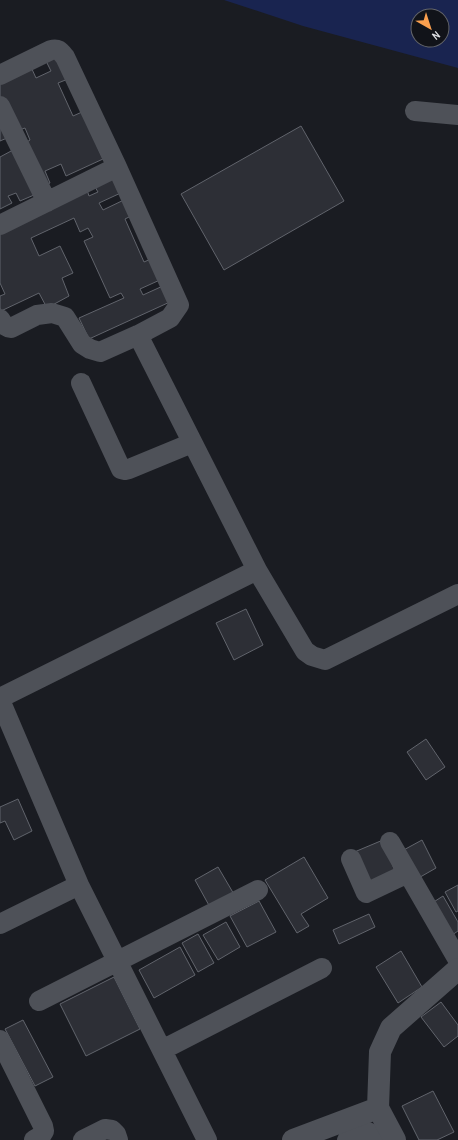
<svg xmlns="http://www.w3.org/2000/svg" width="458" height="1140" viewBox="0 0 458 1140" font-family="'Archivo Narrow',sans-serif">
  <rect width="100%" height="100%" fill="#1a1c22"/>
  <path fill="#192450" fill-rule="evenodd" d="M224,0H458V68L303,26ZM418,16H442V40H418Z"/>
  <path fill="#2d2f36" stroke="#61646c" d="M58,55L68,79L58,83L73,116L82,112L103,159L66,176L61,164L45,171L50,183L42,186L22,145L30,140L25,128L14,132L0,101V81L31,67L36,78L51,71L46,61Z
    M0,121L7,138L0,141Z
    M301,126L344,201L224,270L181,194Z
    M13,150L34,195L20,201L16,193L8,196L12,203L0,209V157Z
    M118,176L125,191L99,203L103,210L128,198L135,214L125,219L144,262L153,258L162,279L140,289L143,295L165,285L172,301L89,339L79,318L124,298L121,293L110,298L84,241L93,237L88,228L80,232L74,218L31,238L39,256L60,246L73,273L62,278L69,296L47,308L39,293L1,311L0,308V296L5,294L0,283V234L87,190L89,196L98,192L95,187Z
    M246,609L263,645L234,660L216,623Z
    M426,739L445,767L426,780L407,752Z
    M18,799L32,831L14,840L5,821L0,823V807Z
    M383,840L396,874L365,887L352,853Z
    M422,840L436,868L415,880L400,852Z
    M304,857L328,898L301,914L309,926L297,933L265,880Z
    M218,867L235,896L211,909L195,880Z
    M458,885V911L456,912L445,892Z
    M443,896L458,922V931L449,937L429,905Z
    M259,901L276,932L247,947L230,916Z
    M369,914L375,927L339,944L333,930Z
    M226,922L240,947L218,960L203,935Z
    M198,934L214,963L198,972L182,943Z
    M180,947L195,975L154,998L139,970Z
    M401,951L422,987L398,1003L376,967Z
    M114,977L140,1029L86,1056L60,1004Z
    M441,1002L458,1025V1036L444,1047L421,1017Z
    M23,1020L53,1077L35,1086L5,1029Z
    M433,1091L454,1132L437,1140H419L402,1106Z"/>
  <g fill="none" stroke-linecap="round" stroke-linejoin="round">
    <path stroke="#4e5158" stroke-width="20" d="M0,75L51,50C58,48 60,51 65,57L117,167
      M0,106L47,202
      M415,111L458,115
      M0,225L117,167L179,305L170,318L138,335L100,352L90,349L82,344L65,317L52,313L37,315L11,328C5,327 3,324 0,319
      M138,335L257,570L305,651L312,656L325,660L458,594
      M81,383L121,469L125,470L129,469L192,443
      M0,698L257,570
      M0,700L79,885L207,1140
      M390,842L458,960
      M351,859L366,893L408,873
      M0,924L79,885
      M39,1001L258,890
      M0,1040L43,1126L44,1131L41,1136L34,1140
      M162,1050L322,968
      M83,1140L105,1129L112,1130L116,1134L118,1140
      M347,1140C361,1131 366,1126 378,1140"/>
    <path stroke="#4e5158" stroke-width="22" d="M293,1140L378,1108
      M395,1140L378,1108L380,1052L391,1028L458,969"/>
  </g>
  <g transform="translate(430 28) rotate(141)"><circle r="19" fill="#111319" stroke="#63656a"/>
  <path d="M0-3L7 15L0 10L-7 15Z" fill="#fa9f4e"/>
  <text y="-6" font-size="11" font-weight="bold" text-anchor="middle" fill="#dddfe3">N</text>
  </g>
</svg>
